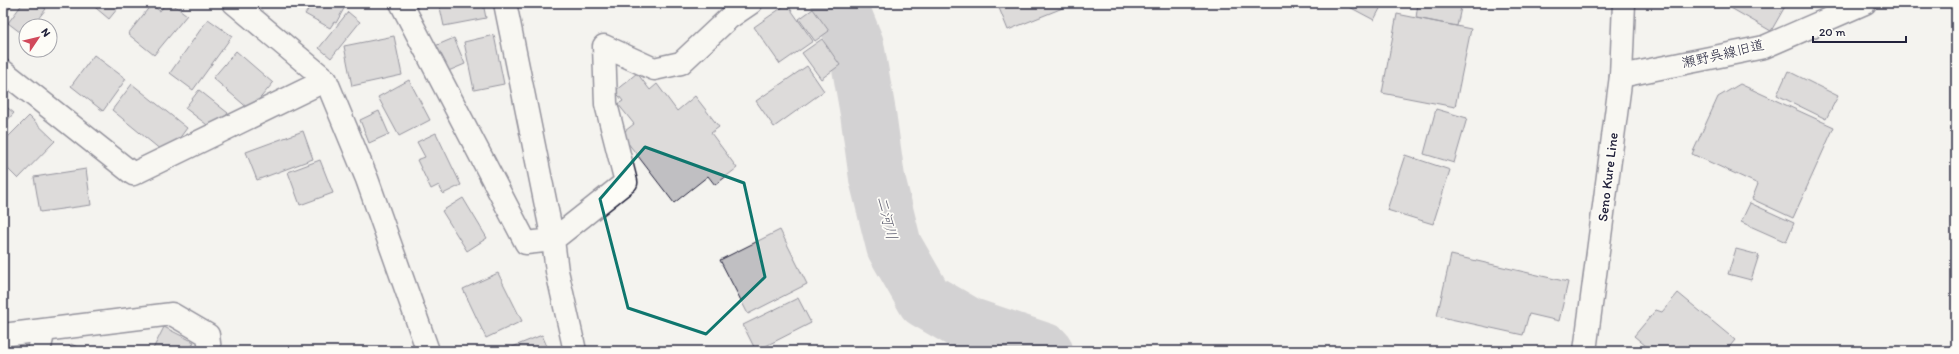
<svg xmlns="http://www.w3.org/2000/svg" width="1959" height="354" viewBox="0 0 1959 354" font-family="Itim,'Klee One',sans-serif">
  <rect width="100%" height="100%" fill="#f4f3ef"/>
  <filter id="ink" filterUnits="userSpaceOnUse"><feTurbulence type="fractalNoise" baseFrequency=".025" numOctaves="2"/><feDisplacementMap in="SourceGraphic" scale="8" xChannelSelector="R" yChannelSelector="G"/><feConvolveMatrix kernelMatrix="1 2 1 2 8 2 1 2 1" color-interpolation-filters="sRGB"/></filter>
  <g filter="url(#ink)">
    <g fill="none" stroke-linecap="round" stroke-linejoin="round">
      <path stroke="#acacb2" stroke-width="56" d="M839,3L856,45L868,113L877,178L894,246L925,300L968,325L1045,351"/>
    </g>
    <path fill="#c0bfc2" stroke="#22223b" d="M3,3H14L3,17Z
      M23,3H38L46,9L32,26H26L25,36L8,23Z
      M90,3H122L109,19Z
      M166,3H171L187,15L154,55L128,34L151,5L160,11Z
      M303,3H347L336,23L334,22L330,28L305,14L310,7Z
      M439,3H483L486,18L444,26Z
      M997,3H1075L1008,30Z
      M1342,3H1383L1374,20Z
      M1418,3H1462L1457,26L1416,18Z
      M1722,3H1787L1771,31Z
      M787,4L813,41L780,64L754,27Z
      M813,9L829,31L815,41L799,19Z
      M348,12L360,22L331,58L319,48Z
      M1397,14L1471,29L1455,107L1382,93Z
      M208,19L232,36L193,90L170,73Z
      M494,35L504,84L474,90L464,42Z
      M394,36L402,75L352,86L344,46Z
      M454,38L465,64L446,72L435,46Z
      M822,39L840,65L821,79L802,53Z
      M236,51L273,83L250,110L213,78Z
      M94,55L126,79L103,111L71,86Z
      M807,66L824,91L774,127L756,101Z
      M1788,71L1838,96L1826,119L1777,95Z
      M637,73L650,90L657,84L677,111L695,96L719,127L711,133L737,168L715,185L708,176L674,203L621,134L634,124L618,104L623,101L615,91Z
      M409,80L430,120L399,136L378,97Z
      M132,84L187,128L167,155L112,110Z
      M1740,84L1834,127L1793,218L1752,199L1758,184L1692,154L1718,97Z
      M199,90L228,113L215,131L185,108Z
      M3,104L14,113L3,125Z
      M1436,109L1467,118L1454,163L1424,154Z
      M379,111L389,134L369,143L360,120Z
      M29,116L55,141L18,179L3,164V142Z
      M303,131L313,159L257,180L246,152Z
      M436,133L461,185L443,194L439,185L431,189L417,160L425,157L417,142Z
      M1405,155L1450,170L1433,224L1387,210Z
      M320,160L333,193L300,205L288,172Z
      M86,169L91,205L40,212L34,177Z
      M463,198L487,238L467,251L442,211Z
      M1750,203L1794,223L1786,242L1741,222Z
      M780,230L807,284L748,314L720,260Z
      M1736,249L1759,255L1751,280L1728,274Z
      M1451,255L1568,282L1559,321L1529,314L1523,335L1437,316Z
      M498,273L522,321L486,338L463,289Z
      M1678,293L1735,340L1726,351H1652L1634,336L1656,310L1662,312Z
      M798,298L811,323L756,351L743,325Z
      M164,327L194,342L189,351H152Z
      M542,335L549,351H511L510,348Z
      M71,344L86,351H68Z"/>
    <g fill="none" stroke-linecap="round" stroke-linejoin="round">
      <defs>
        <path id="minor" d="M234,3L326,80L367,179L428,351
          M401,3L526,243L553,240L626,182L606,104L604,46L654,69L681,63L729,18L751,3
          M505,3L553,240L557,271L575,351
          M3,71L133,174L326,80
          M1621,76L1764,47L1865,3
          M3,335L172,314L208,335L210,351
          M39,351L44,330"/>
        <path id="major" d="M1585,351L1621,76L1624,3"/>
      </defs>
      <use href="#minor" stroke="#22223b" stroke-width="25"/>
      <use href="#major" stroke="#22223b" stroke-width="25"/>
      <use href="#minor" stroke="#fdfcf7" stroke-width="22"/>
      <use href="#major" stroke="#fdfcf7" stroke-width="22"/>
    </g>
  </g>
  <path d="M0 0H1959V354H0ZM645,147L744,183L765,277L706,334L628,308L600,199Z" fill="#f4f3ef" fill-opacity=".55" fill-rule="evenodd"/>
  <path fill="none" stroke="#0f766e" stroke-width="3" stroke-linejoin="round" d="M645,147L744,183L765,277L706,334L628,308L600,199Z"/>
  <g text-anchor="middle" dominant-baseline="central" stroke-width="3.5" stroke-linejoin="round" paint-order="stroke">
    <g font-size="14" fill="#22223b" stroke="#fdfcf7">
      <text transform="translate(1723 54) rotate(-13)">瀬野呉線旧道</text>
      <text transform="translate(1608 177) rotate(-83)">Seno Kure Line</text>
    </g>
    <g font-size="15" font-style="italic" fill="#59596b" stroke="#fdfcf7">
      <text transform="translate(887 218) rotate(76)">二河川</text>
    </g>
  </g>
  <rect width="1959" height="354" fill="none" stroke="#fdfcf7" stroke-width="16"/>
  <rect x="8" y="8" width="1943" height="338" fill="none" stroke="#22223b" stroke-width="1.5" filter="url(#ink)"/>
  <g transform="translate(38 38) rotate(55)"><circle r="19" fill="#fdfcf7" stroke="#a5a5ac"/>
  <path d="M0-3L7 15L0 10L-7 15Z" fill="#d1495b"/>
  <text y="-6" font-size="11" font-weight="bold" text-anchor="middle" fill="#22223b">N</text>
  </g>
  <path d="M1813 36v6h93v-6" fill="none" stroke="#22223b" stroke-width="2"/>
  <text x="1819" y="36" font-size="12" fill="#22223b" stroke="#fdfcf7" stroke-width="3" paint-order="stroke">20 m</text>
</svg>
